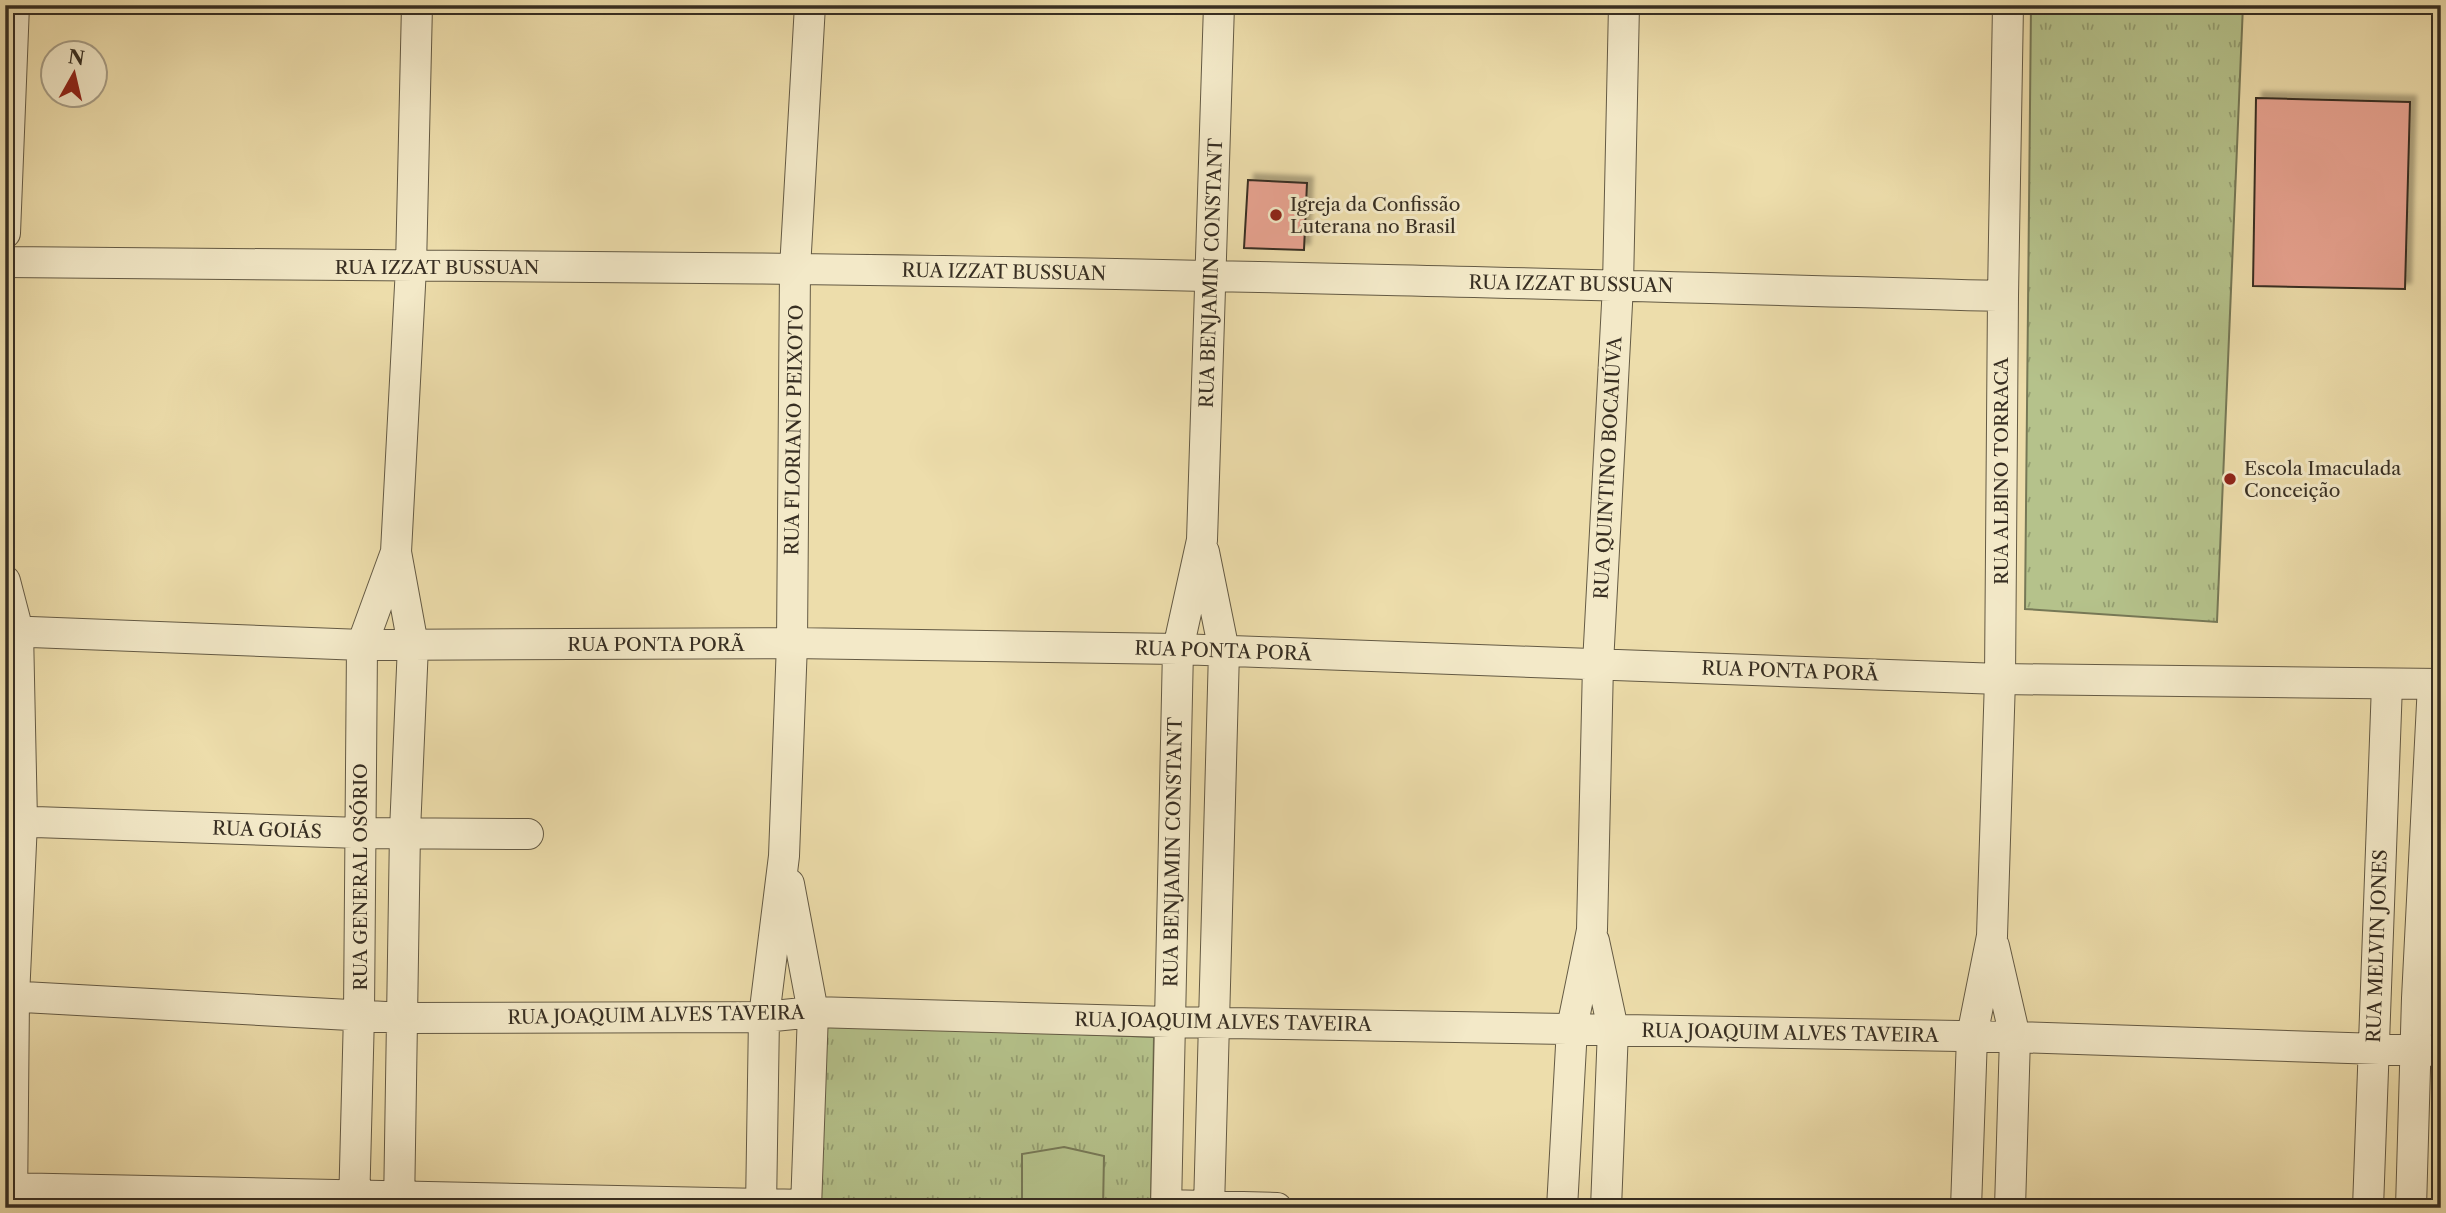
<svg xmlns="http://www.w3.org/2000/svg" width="2446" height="1213" viewBox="0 0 2446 1213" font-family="'Libre Caslon Text',serif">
  <defs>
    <pattern id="park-tufts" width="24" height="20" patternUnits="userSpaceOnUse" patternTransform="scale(1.75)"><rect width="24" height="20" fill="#b5c28b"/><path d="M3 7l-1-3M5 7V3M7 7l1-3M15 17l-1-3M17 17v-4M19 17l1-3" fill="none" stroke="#949e71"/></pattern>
    <filter id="shadow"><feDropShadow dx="6" dy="-6" stdDeviation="2" flood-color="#0004"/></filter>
  </defs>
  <rect width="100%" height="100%" fill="#edddab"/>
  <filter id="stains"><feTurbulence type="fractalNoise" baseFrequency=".00286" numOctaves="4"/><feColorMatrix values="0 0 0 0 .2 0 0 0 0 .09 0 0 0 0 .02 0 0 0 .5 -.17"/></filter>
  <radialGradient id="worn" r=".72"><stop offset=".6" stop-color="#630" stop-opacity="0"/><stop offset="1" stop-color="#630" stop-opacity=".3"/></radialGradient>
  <path fill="url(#park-tufts)" stroke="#767856" stroke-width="2" d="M2031,5H2243L2217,622L2025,609Z
    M822,1023L1154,1037L1151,1208H814Z"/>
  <path fill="#b5c28b" stroke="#767856" stroke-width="2" d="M1064,1147L1104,1156L1103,1208H1022V1154Z"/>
  <path fill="#e8a391" stroke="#372e22" stroke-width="2" filter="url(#shadow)" d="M2256,98L2410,102L2405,289L2253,286Z
    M1248,180L1307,183L1304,250L1244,248Z"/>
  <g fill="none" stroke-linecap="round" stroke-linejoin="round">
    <defs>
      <path id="minor" d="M5,233L14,5
        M5,262C270,265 534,265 798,269C1200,274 1601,285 2003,296
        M1204,552L1224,651L1209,1208
        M5,581L18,631L22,822L14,997L12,1207
        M5,631L362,645L792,643L1178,649L2000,679L2441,684
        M5,821L360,833L528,834
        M789,884L813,1012L806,1208
        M1594,941L1613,1029L1606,1208
        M1994,946L2015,1037L2010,1208
        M5,996L404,1018L764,1017L813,1012L1169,1022L2015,1037L2441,1051
        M5,1188L806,1205
        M1166,1205L1277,1208
        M354,1208L359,1014L362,645L396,552
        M399,1208L405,831L413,645L396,552L411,267L417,5
        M761,1208L764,1017L784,856L792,643L795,269L810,5
        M1166,1208L1178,649L1202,540L1219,5
        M1562,1208L1572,1028L1592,930L1598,664L1618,285L1624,5
        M1966,1208L1972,1036L1992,936L2000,679L2003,296L2008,5
        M2368,1208L2387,684
        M2411,1208L2417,998L2433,684"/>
    </defs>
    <use href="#minor" stroke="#645a44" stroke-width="32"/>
    <use href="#minor" stroke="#f3e9c8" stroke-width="30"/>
  </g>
  <g fill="#8f2418" stroke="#f3e9c8" stroke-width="2.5">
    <circle cx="1276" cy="215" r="7"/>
    <circle cx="2230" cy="479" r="7"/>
  </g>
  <g text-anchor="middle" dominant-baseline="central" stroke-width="6" stroke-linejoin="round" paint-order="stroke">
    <g font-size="19" fill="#372e22" stroke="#f3e9c8" text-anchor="start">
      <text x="1290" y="204">Igreja da Confissão<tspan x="1290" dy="22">Luterana no Brasil</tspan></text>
      <text x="2244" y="468">Escola Imaculada<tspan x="2244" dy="22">Conceição</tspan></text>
    </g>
    <g font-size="19" fill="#372e22" stroke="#f3e9c8">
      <text x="437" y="267">RUA IZZAT BUSSUAN</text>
      <text transform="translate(1004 272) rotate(1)">RUA IZZAT BUSSUAN</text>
      <text transform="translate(1211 273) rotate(-88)">RUA BENJAMIN CONSTANT</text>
      <text transform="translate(1571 284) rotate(1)">RUA IZZAT BUSSUAN</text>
      <text transform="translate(794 430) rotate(-89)">RUA FLORIANO PEIXOTO</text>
      <text transform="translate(1608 468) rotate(-87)">RUA QUINTINO BOCAIÚVA</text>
      <text transform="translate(2001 471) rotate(-90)">RUA ALBINO TORRACA</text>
      <text x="656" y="644">RUA PONTA PORÃ</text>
      <text transform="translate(1223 651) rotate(2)">RUA PONTA PORÃ</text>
      <text transform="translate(1790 671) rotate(2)">RUA PONTA PORÃ</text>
      <text transform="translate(267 830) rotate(2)">RUA GOIÁS</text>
      <text transform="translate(1173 852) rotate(-89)">RUA BENJAMIN CONSTANT</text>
      <text transform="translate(360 877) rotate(-90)">RUA GENERAL OSÓRIO</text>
      <text transform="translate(2377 946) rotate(-88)">RUA MELVIN JONES</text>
      <text transform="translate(656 1015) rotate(-1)">RUA JOAQUIM ALVES TAVEIRA</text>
      <text transform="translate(1223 1022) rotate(1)">RUA JOAQUIM ALVES TAVEIRA</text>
      <text transform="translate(1790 1033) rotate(1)">RUA JOAQUIM ALVES TAVEIRA</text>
    </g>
  </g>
  <rect width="2446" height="1213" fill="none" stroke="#edddab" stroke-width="28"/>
  <rect x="7" y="7" width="2432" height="1199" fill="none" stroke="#372e22" stroke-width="3.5"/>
  <rect x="14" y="14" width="2418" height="1185" fill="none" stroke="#372e22" stroke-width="2"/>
  <g transform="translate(74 74) rotate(8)"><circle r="33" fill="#f3e9c8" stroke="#a89e86" stroke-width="2"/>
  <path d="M0-5L12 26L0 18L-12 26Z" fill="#8f2418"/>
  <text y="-10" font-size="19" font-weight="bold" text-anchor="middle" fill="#372e22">N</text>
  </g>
  <rect width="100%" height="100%" filter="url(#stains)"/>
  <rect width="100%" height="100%" fill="url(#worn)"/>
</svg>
